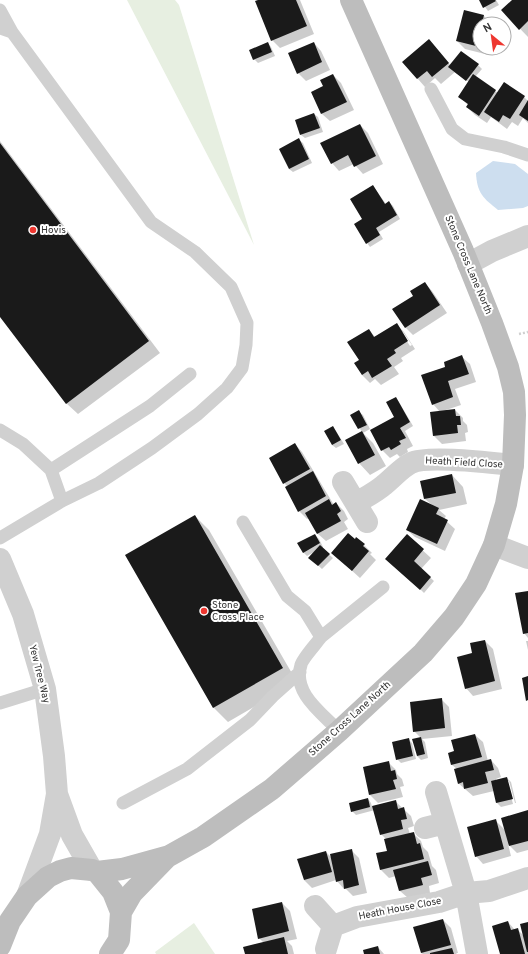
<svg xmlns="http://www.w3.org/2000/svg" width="528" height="954" viewBox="0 0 528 954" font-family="Overpass,sans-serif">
  <rect width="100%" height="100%" fill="#fff"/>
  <path fill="#e7efe1" d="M127,0H175L179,5L254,245Z
    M194,923L215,954H156L155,952Z"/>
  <path fill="#cddeef" d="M493,161L515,164L528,174V206L523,208L498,210C483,198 477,193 476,173Z"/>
  <path fill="#0003" fill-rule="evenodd" d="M260,0H300L314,34L280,48L272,40Z
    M480,0H496L499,5L488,11Z
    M513,0H528V37L502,10Z
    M484,16L491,23L480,24V48H491L489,55L465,49L457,41Z
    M429,41L451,66L478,65L482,69L475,77L498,93L524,97L528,101V123L523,118L518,126L512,122L507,129L491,117L487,123L475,115L467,107L468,105L459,96L469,82L455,72L441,84L435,78L425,87L403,62Z
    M268,43L271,47L275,56L258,63L254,59Z
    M314,43L321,51L330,70L306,81L298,73Z
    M333,75L341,83L354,110L330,121L322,114L312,93L324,87Z
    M314,114L318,117L323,132L305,138L301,135Z
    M360,125L368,133L383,164L363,174L354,164L339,171L332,163Z
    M299,140L303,143L312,163L293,172L289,169Z
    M0,141L160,353L78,414L66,403L0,315Z
    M373,186L386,204L389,202L393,206L400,219L379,232L383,239L370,247L367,243L364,220Z
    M425,283L432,291L447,313L413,335L406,328L394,310L415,296Z
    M396,324L404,332L415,349L401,358L403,361L394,367L399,374L381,385L375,379L370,383L362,375L355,363L360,360L369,330L375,337ZM401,332H403L412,345L410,346Z
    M462,357L470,364L476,382L455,389L461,405L446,410H455L463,418V421L467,425L468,432L465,433L466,441L442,444L434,436L431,413L440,412L433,404L447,367Z
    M396,398L399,402L413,426L405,431L413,446L407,449L408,452L400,457L397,454L390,458L382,450L371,431L396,417Z
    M359,412L363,415L370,429L363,433L373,443L386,466L370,475L359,463L362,432L352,416Z
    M333,428L336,431L344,444L336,448L332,445Z
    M295,444L302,452L334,505L336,503L344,511L348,519L344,522L348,529L326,541L318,534L309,518L307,519L299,511L288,487L284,483Z
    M452,475L463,487L467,504L439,510L446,516L444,519L455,529L445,551L415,537L407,530L432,505L425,499L422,481Z
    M195,516L209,530L297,682L228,722L214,708L126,555Z
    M315,535L319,539L323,547L322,548L333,558L322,569L310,558L314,552L307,556L303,552Z
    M407,536L431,558L421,569L434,581L424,593L416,585Z
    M355,540L364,545L372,553L370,554L376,560L360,578L340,560Z
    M528,592V638L524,633Z
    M485,641L493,649L502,689L473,696L466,688L473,654Z
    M526,641H528V650Z
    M441,699L449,707L452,736L422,739L425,742L428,758L421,760L417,756L421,738L414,731Z
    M475,735L483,742L488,761L491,760L498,768L501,777L496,779V781L507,778L511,782L516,803H515L509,781H507L513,804L501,807L497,803L494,791L473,796L458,783L457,769L452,765L455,752Z
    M408,739L412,743L416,759L401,763L397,759Z
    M388,762L396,770L397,774L402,779L404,786L400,787L403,797L378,803L370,795L364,768Z
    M368,799L371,803L372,807L395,801L411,816L414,826L408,828L410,834L413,833L421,841L423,847L428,852L432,866L436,870L439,883L429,886L430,893L408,898L400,891L396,876L389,878L381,870L377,854L388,851L387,840L381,834L375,810L356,815L352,811Z
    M528,812V850L517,853L508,844L511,856L483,864L476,856L496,821L505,830Z
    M351,850L359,858L367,893L353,896L346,889H344L336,880L312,888L304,880L326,852L331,857Z
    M282,903L290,911L297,939L287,941L292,946L294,954H246L264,943L259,938Z
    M443,920L451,928L458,953H456L457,954H423L421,953Z
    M508,922L515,930L517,929L524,936L528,923V954H501Z
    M378,947L384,954H365Z"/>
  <path fill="#1a1a1a" d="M258,0H296L307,26L271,41L255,1Z
    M479,0H495L496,1L483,8Z
    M512,0H528V21L519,30L501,10Z
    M464,10L484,15L482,24H480V47L456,41Z
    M429,39L449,63L432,77L427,71L417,79L402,62Z
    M268,42L272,52L253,60L249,50Z
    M314,42L322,62L297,74L288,53Z
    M461,51L479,64L466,81L448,67Z
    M333,74L347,102L321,114L311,92L323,86L320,80Z
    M473,74L496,90L479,116L466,107L468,104L458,97Z
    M504,82L525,96L510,119L503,115L499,122L484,112Z
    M528,100V121L519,115Z
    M314,113L320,128L300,135L295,120Z
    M360,124L376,156L354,167L348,155L331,164L320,143Z
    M299,138L309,159L289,169L279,149Z
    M0,143L149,341L66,404L0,317Z
    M373,185L385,204L389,201L397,215L376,228L380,235L366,244L354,224L362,219L350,199Z
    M425,282L440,305L405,328L392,309L413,296L410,291Z
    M397,323L408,341L394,350L396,353L387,359L392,366L372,378L368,371L362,375L354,363L359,360L347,342L369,329L374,337Z
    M462,355L469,374L448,381L453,397L432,405L421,375L445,367L444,362Z
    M396,397L410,422L400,428L406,438L399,441L401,444L391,450L389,447L381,451L370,430L394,417L386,402Z
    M455,409L456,416H460L461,425H457L458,433L433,436L430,412Z
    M359,410L367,425L358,429L350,415Z
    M333,426L341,440L332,445L324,431Z
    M362,431L375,455L358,464L345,440Z
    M295,443L310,469L283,484L269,458Z
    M313,471L326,496L298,512L285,487Z
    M452,474L456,493L424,499L420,481Z
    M329,499L332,505L336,502L341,511L337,514L341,521L317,534L305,513Z
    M420,499L439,508L436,514L448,520L437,544L406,530Z
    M195,515L283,668L213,708L125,555Z
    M348,533L355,539L356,537L365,544L363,546L369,551L352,571L331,553Z
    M315,534L320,543L303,553L297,543Z
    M407,534L424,549L414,561L431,577L420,590L385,559Z
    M320,545L330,554L318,566L308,558Z
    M528,591V633L523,634L515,593Z
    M485,640L495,681L465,689L457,657L472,653L470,643Z
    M528,676V700L526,701L522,678Z
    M442,698L445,728L413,732L410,702Z
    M475,734L482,757L451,765L448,753L454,751L451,740Z
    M421,737L425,754L417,756L412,739Z
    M409,738L413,756L396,760L392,742Z
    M491,759L494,770L485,772L488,783L464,789L463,782L458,784L454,769Z
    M389,761L391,771L395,770L397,779L393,780L396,789L369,795L363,767Z
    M507,777L513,799L496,803L491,781Z
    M368,798L370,807L351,812L349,803Z
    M396,800L398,809L404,807L407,819L401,820L403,829L380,835L372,806Z
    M528,810V841L509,846L501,818Z
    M496,819L504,849L475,857L467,827Z
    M414,832L417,844L420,843L424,859L380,870L376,853L387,851L384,839Z
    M352,849L359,885L344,889L343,880L336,882L330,854Z
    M326,851L332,872L304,880L297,859Z
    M428,861L432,875L421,878L423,885L399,891L393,870Z
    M282,902L289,931L258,939L252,909Z
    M443,919L451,945L421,953L413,927Z
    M508,921L511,930L518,928L525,954H500L492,926Z
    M528,922V952H527L520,924Z
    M284,937L288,954H245L243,947Z
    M378,946L380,954H364L363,950Z
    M452,948L454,954H430V953Z"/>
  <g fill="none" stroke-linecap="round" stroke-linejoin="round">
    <path stroke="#d0d0d0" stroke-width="2.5" stroke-dasharray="2 2" stroke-linecap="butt" d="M519,334L528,332"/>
    <path stroke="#d0d0d0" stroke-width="13" d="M0,10L12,32
      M0,28L12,32L151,222L195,252L231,287L247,323L246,345L242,368L227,388L198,414L152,448L99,483L62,501L0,538
      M431,89L452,129L465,139L504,147L528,155
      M0,430L23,444L51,470L62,501
      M51,470L150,406L190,374
      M243,522L287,596L305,611L321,637C317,643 302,659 301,665C292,693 322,713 339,731
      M321,637L383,587
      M0,703L45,689
      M123,803L187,769L250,720L273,696L300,672"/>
    <path stroke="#d0d0d0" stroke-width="22" d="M468,264L492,251L528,236
      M343,482L367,522
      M356,503C366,497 376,492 384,485C393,478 401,468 411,463C428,455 492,463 513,465
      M494,545L528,558
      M0,559L23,614L45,689L54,756L57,794L50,834L27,896
      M436,792L466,893L477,954
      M57,794L72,835L92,870
      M425,828L445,823
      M315,906L333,926L326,949
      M333,926L357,917L439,902L466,893L489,891L528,878"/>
    <path stroke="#bdbdbd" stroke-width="22" d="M97,872L122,869L169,856L203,837L272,789L339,731L423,653L454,617L476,584L494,545L506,504L513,465L515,415L514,392L508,367L492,323L463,251L351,0
      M121,912L132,893L166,858
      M0,946L10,921L27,896L48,877L60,871L71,868L92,870L97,872L113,892L121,912L119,940L110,954"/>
  </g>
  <g fill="#ee3730" stroke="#fff" stroke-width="1.5">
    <circle cx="33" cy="230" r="4"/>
    <circle cx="204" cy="611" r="4"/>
  </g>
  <g text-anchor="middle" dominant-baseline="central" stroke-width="4" stroke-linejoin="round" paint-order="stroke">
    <g font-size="10" fill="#333" stroke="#fff" text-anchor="start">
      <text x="41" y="230">Hovis</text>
      <text x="212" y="605">Stone<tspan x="212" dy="12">Cross Place</tspan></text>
    </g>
    <g font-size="10" fill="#333" stroke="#fff">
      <text transform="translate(468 265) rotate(67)">Stone Cross Lane North</text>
      <text transform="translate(464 463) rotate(3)">Heath Field Close</text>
      <text transform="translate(39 674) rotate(76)">Yew Tree Way</text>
      <text transform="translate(350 719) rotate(-42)">Stone Cross Lane North</text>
      <text transform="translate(400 909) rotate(-11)">Heath House Close</text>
    </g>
  </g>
  <g transform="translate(492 36) rotate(331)"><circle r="19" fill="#ffffff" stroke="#adadad"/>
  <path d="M0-3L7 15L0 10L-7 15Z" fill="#ee3730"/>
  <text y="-6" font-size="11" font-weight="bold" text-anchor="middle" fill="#333333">N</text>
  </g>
</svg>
